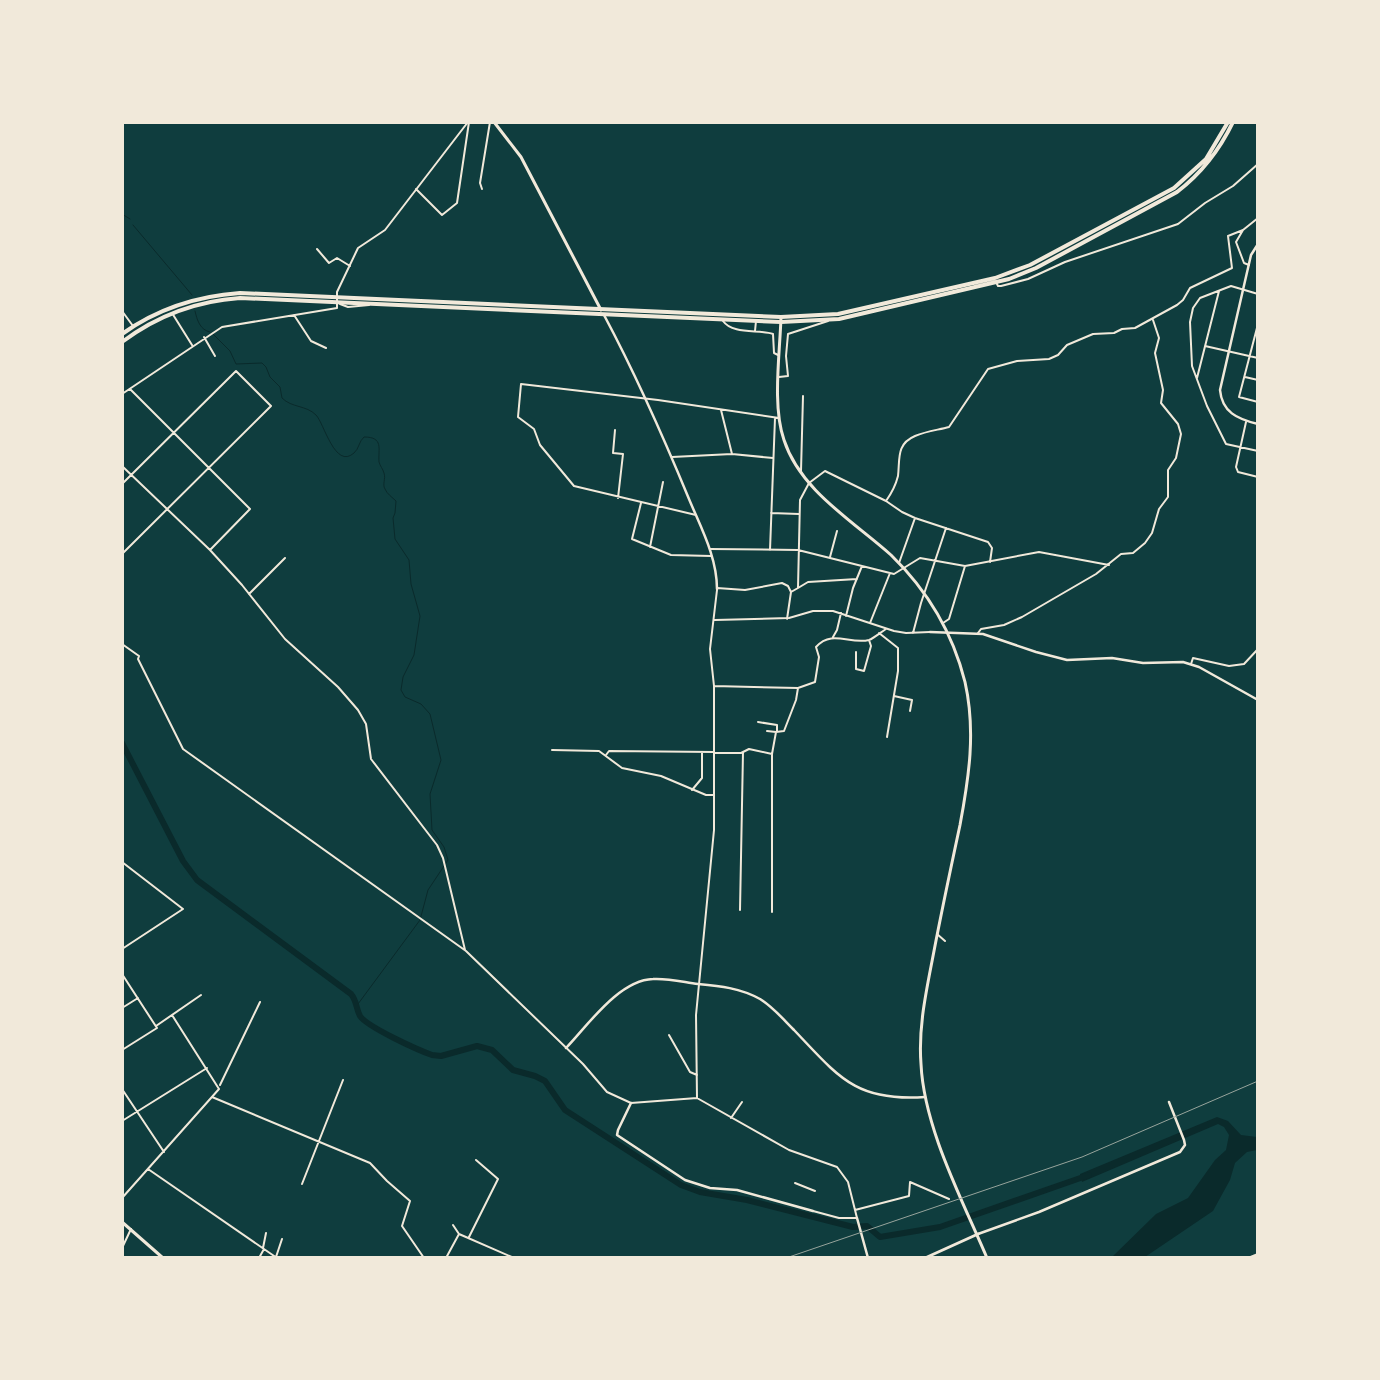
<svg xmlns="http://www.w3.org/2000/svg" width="1380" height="1380" viewBox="0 0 1380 1380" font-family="'Golos Text',sans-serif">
  <rect width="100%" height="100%" fill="#0f3d3e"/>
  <path fill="#0a2a2b" d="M1217,1117L1228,1121L1241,1135L1257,1137V1150L1247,1152L1235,1163L1230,1180L1213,1211L1145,1257H1112L1156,1214L1188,1198L1215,1160L1226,1150L1229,1135L1224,1127L1218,1124L1082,1182L1080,1174Z"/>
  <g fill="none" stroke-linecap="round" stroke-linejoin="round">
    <path stroke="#0a2a2b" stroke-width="1" d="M122,214L130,219
      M133,225L192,295
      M195,311C197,320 200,330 210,332
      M213,334L230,351L236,364L262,363L266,367L270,377L280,387L282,398C292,408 306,405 316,415C324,423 335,470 354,453C359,449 359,441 364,437C384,437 378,449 379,462C380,466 383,469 384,473C386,479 382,484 385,489C387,494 392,497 396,501L395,513L393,518L395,539L409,560L411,584L420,616L414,655L403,677L401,690L405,697L421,704L430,714L441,760L430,794L432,830L444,847L448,860L428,890L420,920L358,1004"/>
    <path stroke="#0a2a2b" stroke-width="6" d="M122,743L183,861L197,880L351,994C357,1001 356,1009 360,1016C367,1027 418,1050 432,1055L441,1056L477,1046L492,1050L513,1070L535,1076L545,1081L565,1110L681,1185L700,1192L747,1200L853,1227L867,1226L880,1237L940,1227L1089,1175"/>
    <path stroke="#f1e9da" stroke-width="2" d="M416,189L442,215L457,203L469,122
      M482,189L480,183L490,122
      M1243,230L1236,242L1244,263L1249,265
      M317,249L329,263L337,258L350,266
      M996,282L998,286H1001L1028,279L1065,262L1178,224L1205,203L1233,186L1258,164
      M1258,294L1231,286L1200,298L1193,308L1190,322L1192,366L1207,406L1226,444L1258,451
      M340,304L348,307L369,305
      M122,311L133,326
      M172,313L192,345
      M294,315L311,341L326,348
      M723,321C733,335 759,329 773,334L774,353L778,355
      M1258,324L1239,397L1258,402
      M755,331L756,321
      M204,337L215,356
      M1205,346L1258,358
      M779,377L788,376L786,356L788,334L828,321
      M1245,377L1258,380
      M1197,378L1219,291
      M130,389L250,509L210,550
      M122,394L222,327L337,308V292L358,248L385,230L468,122
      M721,410L732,454L773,458
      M1246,422L1236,467L1238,472L1258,477
      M615,430L613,453L623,454L618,498
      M672,457L732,454
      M122,466L210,550L242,585L285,639L338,687L358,710L366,724L371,759L437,845L443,858L465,950
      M801,471L803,396
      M122,484L236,371L271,406L122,554
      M886,501C891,494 896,484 898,476C900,459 896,444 915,436C927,431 938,430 949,427L988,369L1017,361L1049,359L1058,355L1067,345L1093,334L1114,333L1122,329L1135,328L1177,305L1183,300L1190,288L1232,268L1228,236L1243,230L1258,218
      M641,503L632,539L671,555L711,556
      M771,513L799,514
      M696,515L574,486L540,445L534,429L518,417L521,384L658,400L779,418
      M650,547L663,482
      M710,549L798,550L894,574L920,558L965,566L1039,552L1109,565
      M770,550L775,418
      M830,557L837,531
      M899,563L915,518
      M717,588L745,590L782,583L788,586L791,592L798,588L800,500L809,483L825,471L886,501L902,512L915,518L988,542L992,548L990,562
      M798,588L808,582L857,579
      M249,594L285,558
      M846,616L853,588L862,566
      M787,619L791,592
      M715,620L789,618L813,611H833L894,631L906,633L930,632
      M870,623L890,573
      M943,623L949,619L965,566
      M879,633L898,648V671L887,737
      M913,633L921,603L946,528
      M978,633L981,629L1004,625L1022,617L1096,574L1121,554L1133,553L1145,543L1152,533L1159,509L1168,497V470L1176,458L1181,434L1178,424L1161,403L1163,390L1155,353L1159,338L1153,320
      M833,637L837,630L841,613
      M122,644L139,656L138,659L183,749L466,951L583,1064L607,1092L631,1103L697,1098L789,1150L837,1167L848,1182L857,1218H839L813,1211
      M856,652V669L864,671L871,646L869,640
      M1191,664L1193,658L1229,666L1244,664L1258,649
      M714,686L798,688L815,682L819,657L816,647C832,629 850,645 869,640C874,638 881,632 886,629
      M894,696L912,700L910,711
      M758,722L777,725V732
      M767,731L776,732
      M552,750L599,751L622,768L661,776L706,795H714
      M714,753H741L749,749L772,754
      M606,755L609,751L714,752
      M692,790L702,778V752
      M122,862L183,909L122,949
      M740,910L743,752
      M772,912V754L776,732L784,731L796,700L798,688
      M937,934L945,941
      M122,974L157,1028L122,1050
      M122,1008L138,998
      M156,1026L201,995
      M669,1035L690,1072L697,1075
      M220,1085L260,1002
      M122,1089L164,1152
      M212,1097L370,1163L387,1181L410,1201L402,1226L424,1258
      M697,1098L696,1015L714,830V686L710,649L717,590
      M731,1118L742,1102
      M122,1121L207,1068
      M148,1169L277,1258
      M795,1183L815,1191
      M302,1184L343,1080
      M122,1198L219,1089L172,1015
      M855,1210L909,1196L910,1182L949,1199
      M453,1225L459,1234
      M469,1237L498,1179L476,1160
      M122,1248L131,1229
      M263,1248L266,1233
      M276,1257L282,1239
      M259,1258L264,1249
      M446,1258L459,1234L514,1258
      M1248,1258L1258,1254"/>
    <path stroke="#f1e9da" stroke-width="2.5" d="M1258,244L1251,255L1220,390C1222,412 1237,419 1258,424
      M604,315C636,375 663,436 689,499C701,528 717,557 717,589
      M930,632L983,634L1036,652L1067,660L1112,658L1143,663L1183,662L1199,667L1258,700
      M566,1048C588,1025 619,980 653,979C668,978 683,982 698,984C720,986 740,988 760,999C773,1007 783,1019 794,1030C838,1076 855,1102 925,1097
      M631,1103L618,1130L617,1135L685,1180L710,1188L737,1190L813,1211
      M857,1218L868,1258
      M978,1234L1039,1212L1180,1152L1185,1145L1184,1140L1169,1102"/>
    <path stroke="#f1e9da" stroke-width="3" d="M122,1222L163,1258
      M925,1258L978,1234"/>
    <path stroke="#f1e9da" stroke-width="3" d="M494,122L521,157L601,310
      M781,317C780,353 772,406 784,440C800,490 853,521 891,555C927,590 953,634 965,682C976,731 969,777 960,825C951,867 942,909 934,951C927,988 918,1026 921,1064C924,1128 962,1199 987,1258"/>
    <path stroke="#f1e9da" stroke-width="4" d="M122,334C157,309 197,296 240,293L781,317L838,314L995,278L1030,265L1174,188L1206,159L1228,122
      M122,342C158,315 196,301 240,298L781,322L839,319L1009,279L1036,268L1177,192C1202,173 1219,151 1233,122"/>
    <path stroke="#97a49c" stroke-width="1" d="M786,1258L1082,1157L1258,1081"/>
  </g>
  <rect width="1380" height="1380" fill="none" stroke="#f1e9da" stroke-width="248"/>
</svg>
